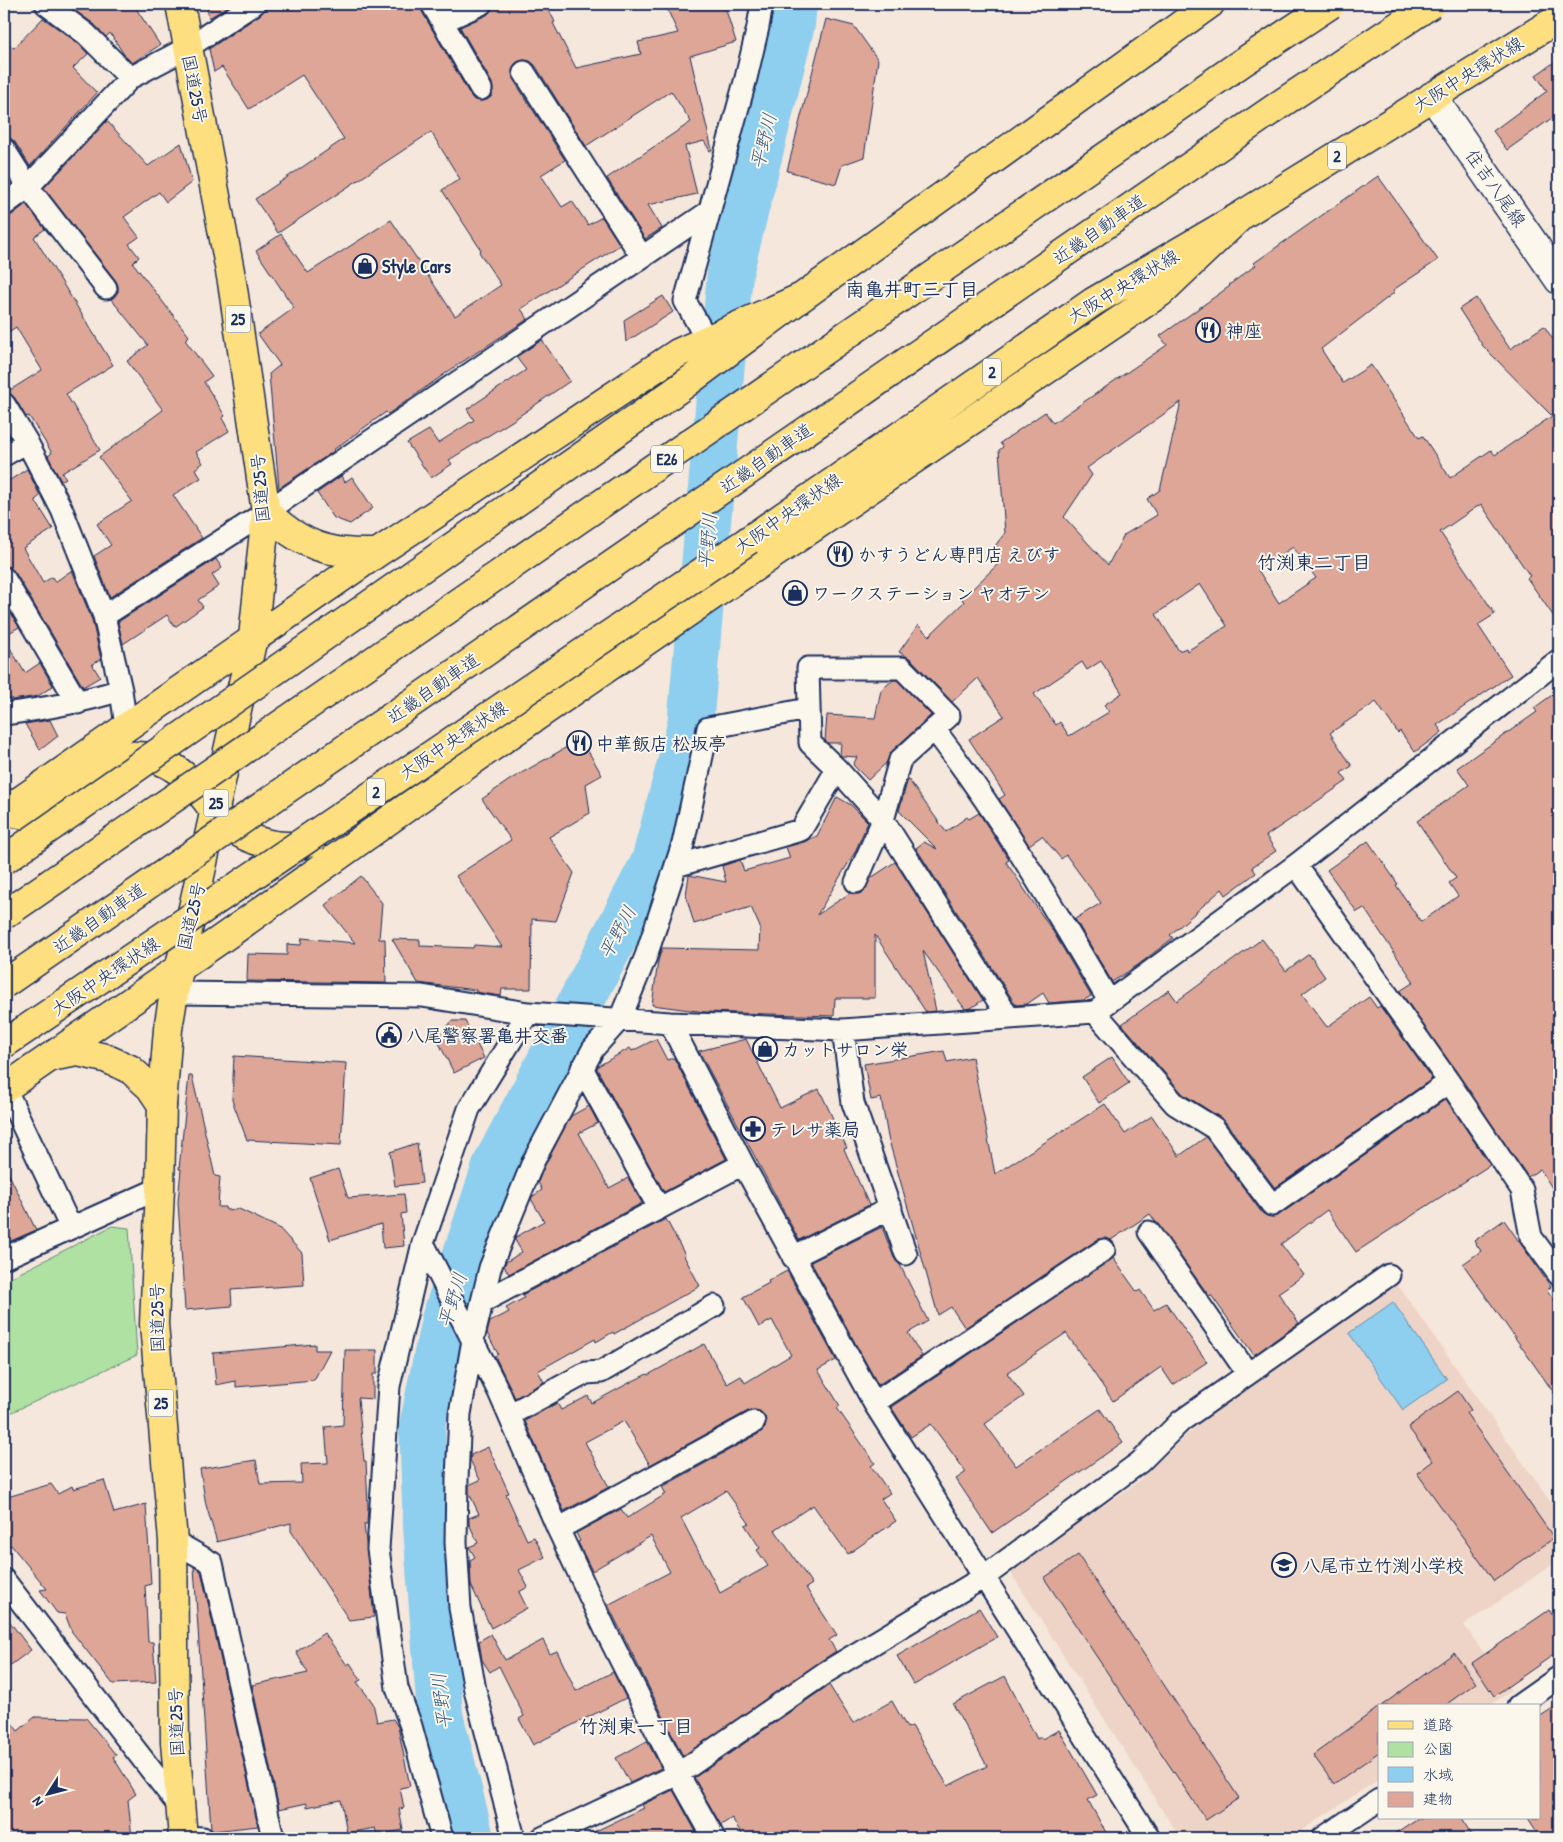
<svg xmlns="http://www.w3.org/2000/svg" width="1563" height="1842" viewBox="0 0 1563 1842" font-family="'Patrick Hand','Klee One',sans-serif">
  <rect width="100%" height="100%" fill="#f5e7db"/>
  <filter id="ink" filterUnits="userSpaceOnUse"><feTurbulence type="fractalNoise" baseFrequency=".02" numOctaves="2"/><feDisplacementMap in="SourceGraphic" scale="10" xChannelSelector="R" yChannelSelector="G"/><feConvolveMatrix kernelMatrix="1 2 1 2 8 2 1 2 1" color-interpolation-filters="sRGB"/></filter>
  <g filter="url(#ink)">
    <path fill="#eed4c7" d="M1398,1285L1559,1514V1560L1464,1625L1511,1691L1489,1706H1379V1779L1290,1838H1180L1009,1570L1135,1484L1213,1410L1384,1291Z"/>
    <path fill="#aee1a2" stroke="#648880" d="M112,1226L129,1228L137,1355L8,1414L4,1405V1281Z"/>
    <path fill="#8eceef" stroke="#608eb5" d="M1393,1302L1447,1379L1403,1410L1349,1333Z"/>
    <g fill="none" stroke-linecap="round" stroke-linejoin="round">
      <path stroke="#8eceef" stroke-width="46" d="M471,1838L440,1715L426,1527L422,1427L444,1320L496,1164L654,862L690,726L730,273L792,24L794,4"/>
    </g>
    <path fill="#dea697" stroke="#1b2f5e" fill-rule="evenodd" d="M66,4H133L160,45L132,63L125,56L110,33L106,37L94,24Z
      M206,4H232L209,18Z
      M266,4H420L421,10L470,95L474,100L481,101L487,100L492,96L493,89L492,83L460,27L487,15L491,11L493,4H546L555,22L553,23L576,68L641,54L638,42L678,33L665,4H724L736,42L690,56L712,150L710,151L704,141L685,146L697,194L648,205L662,228L645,239L607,178L691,122L671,91L586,146L535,65L530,61L524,60L517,62L513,67L512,72L513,79L565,160L541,175L562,207L572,201L588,225L602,217L620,245L521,309L528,319L456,366L388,414L386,412L333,450L334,451L279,488L269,374L280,365L258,334L294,308L256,251L281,234L308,273L391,220L455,316L501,285L479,252L481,250L442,190L460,179L431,132L278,233L255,199L344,139L302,75L249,109L222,67L214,72L209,49L261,14L265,10Z
      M43,18L78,43L88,54L73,68L97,93L30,166L15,142L4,133V41L14,48Z
      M826,19L854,26L878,60L864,157L842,165L836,184L787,171Z
      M1559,59V113L1507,150L1493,131L1547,91L1536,75Z
      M107,121L148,166L181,143L192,182L166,202L159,192L124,217L139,237L129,244L139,257L133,263L189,336L185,340L212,376L204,382L225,416L222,418L229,431L196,452L203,463L195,469L201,478L173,495L202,538L110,597L94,556L111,545L97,524L132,501L99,457L163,410L127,361L148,345L111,299L118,292V286L116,281L44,188Z
      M1378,176L1438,260L1393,290L1395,292L1321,349L1343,383L1371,365L1419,438L1423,436L1450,478L1491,450L1495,455L1552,416L1483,346L1459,309L1476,298L1510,349L1544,326L1559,348V624L1527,578L1530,576L1481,504L1440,532L1495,614L1478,625L1511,675L1437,725L1442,732L1415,752L1400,731L1398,733L1376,702L1330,733L1352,766L1341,773L1347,781L1266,836L1276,851L1252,867L1256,873L1226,895L1222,889L1170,935L1173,938L1138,965L1112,982L1075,919L1101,903L1066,855L1061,859L1042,836L1029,845L999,799L1005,795L969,739L1004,716L978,678L952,702L911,659L899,652L918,625L929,636L964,602L962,599L1001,561L991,551L1005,533L999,450L1003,447L1000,443L1045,412L1053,423L1167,345L1160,336L1230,286L1229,285L1256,265L1254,263ZM1181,402L1160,490L1147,499L1157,515L1124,535L1108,565L1064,517L1092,475L1087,468ZM1293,547L1316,578L1279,603L1258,570ZM1200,584L1227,626L1187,651L1186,648L1179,651L1156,614ZM1101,661L1122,693L1104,705L1109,712L1069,736L1060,722L1056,725L1034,694L1082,662L1087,670Z
      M26,204L45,229L34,237L113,365L66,394L100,450L62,473L66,478L61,481L48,456L52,453L29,416L26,417L15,398L7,392L42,370L16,327L4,335V217L12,215Z
      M663,296L673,312L626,342L624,320Z
      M542,340L570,381L512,421L449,460L452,464L431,478L407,443L429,430L438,443L474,420L467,409L526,370L516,357Z
      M27,469L40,496L35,500L53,529L23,548L43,583L52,577L55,582L72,570L92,620L101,659L92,664L100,677L83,687L15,572L10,567L4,566V484Z
      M341,476L345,482L352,477L373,508L350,524L334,518L317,493Z
      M216,559L222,568L212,575L219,586L198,600L203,607L175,627L167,615L123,644L118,622Z
      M4,602L19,627L4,636Z
      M4,638L25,673L40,663L53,686L38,696L12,700L11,698L4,701Z
      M893,680H897L931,715L892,751L886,763L868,780L853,765L857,757L842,756L840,755L841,743H828L825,741L827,715L875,718L881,690Z
      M1559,690V1199L1540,1169L1528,1177L1400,991L1414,982L1364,908L1357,912L1327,870L1368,841L1398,884L1396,885L1421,922L1458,896L1449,883L1456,878L1417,821L1469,785L1457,768L1537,712L1534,708Z
      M50,720L58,736L40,750L25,724Z
      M581,739L602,775L586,784L590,813L549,837L574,873L556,921L532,919L531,989H502L501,996L476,992V990L418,983L392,939L420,940V946L473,948L474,945L502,947L456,876L511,840L482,799L511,779Z
      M908,779L946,832L967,817L969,819L979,813L1009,860L1006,862L1054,933L1091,996L1084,1000L1049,1003L1043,993L1027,1004L1016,1005L916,848L924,842L937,849L899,811Z
      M837,797L851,805L868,822L855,852L817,915L850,893L857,894L863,892L871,878L895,862L983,1000L971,1008L965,1009L923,951L936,1011L926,1012L875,935V998H835L834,1016L705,1012L652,1005L658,961L662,948L759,950L760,927L751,907L694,924L686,895L689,875L726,882L722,866L740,860L744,871L790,858L786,847L804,842L817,836Z
      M361,876L382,903L379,939H385L386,983L247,981L248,954L287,955V944L301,945L302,938L355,943L325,905Z
      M1262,939L1286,971L1309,954L1325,977L1302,994L1327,1027L1369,997L1377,1008L1380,1006L1432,1079L1275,1188L1224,1120L1183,1094L1122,1024L1169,990L1177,1001Z
      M452,1021H465L484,1058L454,1073L437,1039Z
      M656,1039L667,1060L674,1058L726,1159L664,1192L597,1069L598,1066L630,1048L632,1051Z
      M746,1039L780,1108L819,1089L847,1148L844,1149L869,1205L799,1240L699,1051Z
      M944,1051L947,1062L972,1057L995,1174L1105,1104L1125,1134L1152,1116L1179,1156L1206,1137L1262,1213L1267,1216L1273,1217L1279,1215L1446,1099L1490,1165L1356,1252L1327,1210L1281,1244L1304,1275L1278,1293L1299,1323L1254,1355L1211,1295L1209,1296L1150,1214L1111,1240L1104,1238L1097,1240L965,1328L951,1307L938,1315L888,1137L881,1098L871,1100L864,1064Z
      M234,1056L346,1063L341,1145L247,1140L232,1100Z
      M1112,1057L1129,1083L1099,1103L1082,1077Z
      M189,1076H192L215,1176L220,1177L218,1207H225L226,1210L239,1209L279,1228L302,1253L304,1285L231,1290L232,1306L185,1310L178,1202L181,1169H179Z
      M589,1106L598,1123L579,1133L609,1188L628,1178L642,1203L509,1274L504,1266L506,1262L522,1252L515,1240L516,1237L544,1221L531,1199L533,1196L542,1190L538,1182L544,1167L571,1116Z
      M417,1143L422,1183L395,1186L390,1152Z
      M4,1164L36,1230L4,1244Z
      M338,1169L348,1198L404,1194L406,1213L401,1214L404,1246L383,1248L381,1224L330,1240L310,1178Z
      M666,1219L685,1255L684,1256L700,1286L614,1334L613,1332L596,1342L595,1339L538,1371L544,1382L515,1398L495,1356L498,1354L487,1333L490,1322L509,1312L506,1308L524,1298L522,1295Z
      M1504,1220L1551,1287L1547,1290L1559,1307V1400L1463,1264L1481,1251L1474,1241Z
      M882,1227L894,1258L900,1265L928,1321L908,1333L922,1356L878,1385L811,1262Z
      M1113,1258L1137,1292L1140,1290L1154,1310L1166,1303L1207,1362L1173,1385L1161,1367L1113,1401L1066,1333L1007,1373L1024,1396L985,1424L1016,1466L1100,1409L1123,1442L992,1533L956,1479L966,1472L931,1424L911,1437L891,1407Z
      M787,1271L836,1360L818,1370L840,1406L837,1408L875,1463L871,1466L890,1493L881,1499L896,1521L848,1554L813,1505L775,1530L812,1584L806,1588L837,1635L829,1640L836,1651L683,1756L608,1605L670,1572L651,1536L592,1571L578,1542L580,1541L576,1533L621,1509L627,1518L666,1494L662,1487L760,1433L765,1428L766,1423L765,1416L760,1411L754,1410L748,1411L650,1465L624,1421L585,1442L609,1487L564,1511L525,1421L557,1403L561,1410L588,1396L592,1403L629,1383L647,1374L648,1375L704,1344L727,1384L741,1376L745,1383L791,1355L772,1320L759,1327L743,1297L769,1283L768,1281ZM726,1491L749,1523L745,1525L760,1548L757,1550L768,1566L720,1593L681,1518Z
      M315,1344V1350H330L314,1380L236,1387V1381L216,1385L213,1353Z
      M345,1350H377V1374H373V1399L358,1398L364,1461H366L368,1507L367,1524H364L374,1617L349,1620L291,1531V1523L217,1542L206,1505L200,1469L256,1460L260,1484L302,1483L301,1464L328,1463L325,1427L343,1425Z
      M1458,1391L1471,1410L1466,1413L1554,1538L1494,1581L1417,1473L1433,1461L1408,1427Z
      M488,1447L509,1493L506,1494L527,1540L534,1537L545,1557L519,1570L528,1587L519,1592L527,1608L491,1628L471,1585L470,1560L475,1557L469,1547L478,1543L469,1524V1518L479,1514L469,1493V1485L480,1480L470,1460L471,1455Z
      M104,1480L114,1513L146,1504L151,1584L145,1586L148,1642H153L156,1682L113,1684L72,1632L65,1614L57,1613L40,1590L47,1589L11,1545L4,1548V1498L51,1484L58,1494L72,1486L73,1489Z
      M1078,1555L1239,1798L1206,1820L1044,1578Z
      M194,1567L201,1571L258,1826L213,1831L211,1829Z
      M979,1608L997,1637L914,1685L897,1656Z
      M1549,1610L1559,1625V1651L1494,1696L1472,1663Z
      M4,1614L31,1650L4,1670Z
      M324,1633L347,1665L350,1663L361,1680L357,1682L373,1703L377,1722L393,1719L398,1727L410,1786L400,1788L404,1808L399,1809L403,1830L377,1835L375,1828L347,1833L341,1800L307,1807V1803L279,1809L252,1685L308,1673L296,1652Z
      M491,1634L505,1660L543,1640L550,1654L557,1651L576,1691L613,1672L626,1698L533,1745L519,1719L524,1716L499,1666L490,1672L482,1660L479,1641Z
      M1454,1653L1476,1683L1444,1706H1381Z
      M1005,1676L1037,1739L1041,1737L1042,1739L1059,1730L1097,1795L1088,1800L1109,1838H744L732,1818L721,1825L694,1778L829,1685L853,1723L892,1701L907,1728L912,1726L948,1786L987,1766L953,1704Z
      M1559,1704V1838H1541L1528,1818H1539V1717Z
      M1379,1707V1752L1334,1784L1313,1755Z
      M4,1713L18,1731L35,1717L86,1718L116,1755L113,1757L136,1794L128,1800L132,1838H4Z
      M647,1741L661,1768L630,1783L616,1758Z
      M673,1790L696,1832L682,1838H581L644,1808L642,1805Z
      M1418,1818H1461L1474,1838H1388Z"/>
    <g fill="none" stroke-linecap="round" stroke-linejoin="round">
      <defs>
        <path id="minor" d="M46,4L86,34L130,78
          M432,4L481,89
          M442,22L481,4
          M524,72L642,257
          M4,149L28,187L106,288
          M4,205L28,187L130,78L187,48L254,4
          M707,340L685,301L746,78L758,27L762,4
          M4,404L27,442L62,510L104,616L121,690L126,727
          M4,455L27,442
          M4,578L78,703
          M104,616L266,512L710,211
          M4,714C44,709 82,702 121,690
          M934,729C1000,815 1054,908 1109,1001
          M1296,865L1449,1082L1522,1190L1531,1237L1559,1275
          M676,866L801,830L837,769
          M856,882L883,820L900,760L949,716L902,668H808L810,743L837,769L883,820L1009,1018
          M174,993L422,996L528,1013L670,1023L843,1030L1095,1012L1296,865L1559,660
          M1095,1012L1175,1104L1214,1128L1272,1205L1449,1082
          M670,1023L743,1164L874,1403L1149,1838
          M843,1030L853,1103L906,1254
          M582,1068L659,1208
          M5,1088L71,1228
          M1149,1232L1248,1374
          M423,1243L499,1392L558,1529L608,1635L678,1774L714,1838
          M793,1257L891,1208
          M4,1258L160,1188
          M482,1302L743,1164
          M874,1403L1104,1250
          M509,1415L586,1373L601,1372L714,1306
          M558,1529L754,1422
          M173,1541L212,1563L273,1838
          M4,1580L182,1810
          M1518,1706L1559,1677
          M183,1837L203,1838
          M442,1838L411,1726L397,1688L378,1549L389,1386L423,1243L469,1109L528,1013
          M514,1838L475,1690L460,1608L456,1542L457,1479L460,1414L473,1340L490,1268L533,1162L593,1049L620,1019L646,956L683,844L708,728L808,709
          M542,1838L678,1774L826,1672L984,1577L1140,1462L1181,1421L1389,1275
          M1323,1838L1379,1800"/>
        <path id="secondary" d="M1432,96L1559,280"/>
        <path id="primary" d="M677,390L802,297L1210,4
          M266,512C286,531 308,547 337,551C350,553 364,553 377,553
          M749,540L1093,302L1242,215L1559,18
          M5,811L40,818L127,756C160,753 182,770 202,795C210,804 217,817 227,825C250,842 283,852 311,842
          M4,812L377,553L678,353L802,297
          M50,1057L78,1052L105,1058L130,1069L150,1087L162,1105
          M4,1089L227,935L499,742L722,589L1160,293L1242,215"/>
        <path id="trunk" d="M180,4L232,282L266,512L253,638L174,993L168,1029L162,1105L160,1188L154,1324L173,1541L175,1742L183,1838"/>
      </defs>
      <use href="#minor" stroke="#1b2f5e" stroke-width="25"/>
      <use href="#secondary" stroke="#1b2f5e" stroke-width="31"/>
      <use href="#primary" stroke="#1b2f5e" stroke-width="31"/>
      <use href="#trunk" stroke="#1b2f5e" stroke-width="31"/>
      <use href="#minor" stroke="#fbf7ec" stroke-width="21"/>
      <use href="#secondary" stroke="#fbf7ec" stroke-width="28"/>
      <use href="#primary" stroke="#fedf80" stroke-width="28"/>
      <use href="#trunk" stroke="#fedf80" stroke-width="28"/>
      <defs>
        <path id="primary-bridge" d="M4,860L677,390
          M4,1044L749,540"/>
        <path id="motorway-bridge" d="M4,915L1243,62L1331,4
          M4,984L1282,103L1431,4"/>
      </defs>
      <use href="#primary-bridge" stroke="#1b2f5e" stroke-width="31" stroke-linecap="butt"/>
      <use href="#motorway-bridge" stroke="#1b2f5e" stroke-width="31" stroke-linecap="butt"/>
      <use href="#primary-bridge" stroke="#fedf80" stroke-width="28"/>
      <use href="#motorway-bridge" stroke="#fedf80" stroke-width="28"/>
    </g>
  </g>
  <defs>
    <symbol id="shop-ring" viewBox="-11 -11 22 22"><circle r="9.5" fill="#fbf7ec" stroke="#1b2f5e" stroke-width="1.5"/><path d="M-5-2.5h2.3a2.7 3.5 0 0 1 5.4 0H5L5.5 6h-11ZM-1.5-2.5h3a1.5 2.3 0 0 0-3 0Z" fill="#1b2f5e"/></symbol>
    <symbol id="restaurant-ring" viewBox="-11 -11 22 22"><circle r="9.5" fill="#fbf7ec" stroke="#1b2f5e" stroke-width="1.5"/><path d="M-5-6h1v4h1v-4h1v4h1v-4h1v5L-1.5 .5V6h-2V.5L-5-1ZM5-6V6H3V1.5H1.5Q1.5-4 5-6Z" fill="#1b2f5e"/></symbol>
    <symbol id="civic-ring" viewBox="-11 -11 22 22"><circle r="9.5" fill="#fbf7ec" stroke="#1b2f5e" stroke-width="1.5"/><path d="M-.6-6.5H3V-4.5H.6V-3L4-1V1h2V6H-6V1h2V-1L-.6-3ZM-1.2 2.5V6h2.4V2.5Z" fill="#1b2f5e"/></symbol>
    <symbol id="pharmacy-ring" viewBox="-11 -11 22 22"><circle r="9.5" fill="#fbf7ec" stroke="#1b2f5e" stroke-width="1.5"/><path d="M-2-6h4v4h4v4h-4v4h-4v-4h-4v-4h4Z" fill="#1b2f5e"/></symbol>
    <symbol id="school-ring" viewBox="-11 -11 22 22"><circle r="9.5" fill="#fbf7ec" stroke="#1b2f5e" stroke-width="1.5"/><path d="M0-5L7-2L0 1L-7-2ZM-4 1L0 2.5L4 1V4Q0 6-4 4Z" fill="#1b2f5e"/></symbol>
  </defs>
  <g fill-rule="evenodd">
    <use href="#shop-ring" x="351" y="252" width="28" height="28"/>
    <use href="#restaurant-ring" x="1194" y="316" width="28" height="28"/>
    <use href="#restaurant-ring" x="826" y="540" width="28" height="28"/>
    <use href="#shop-ring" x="781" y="579" width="28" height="28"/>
    <use href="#restaurant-ring" x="565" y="729" width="28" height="28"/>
    <use href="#civic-ring" x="375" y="1021" width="28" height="28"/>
    <use href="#shop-ring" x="751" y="1035" width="28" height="28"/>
    <use href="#pharmacy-ring" x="739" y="1115" width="28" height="28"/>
    <use href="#school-ring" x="1270" y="1551" width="28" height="28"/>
  </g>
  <g text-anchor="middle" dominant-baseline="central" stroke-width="4" stroke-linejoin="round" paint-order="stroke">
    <g fill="#fbf7ec" stroke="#5e6b89" stroke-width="1">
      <rect x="1328" y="142.5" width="18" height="27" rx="4"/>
      <rect x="225.5" y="305.5" width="25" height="27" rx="4"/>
      <rect x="983" y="358.5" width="18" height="27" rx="4"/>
      <rect x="651" y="445.5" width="32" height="27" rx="4"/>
      <rect x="367" y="778.5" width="18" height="27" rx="4"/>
      <rect x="203.5" y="789.5" width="25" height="27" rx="4"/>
      <rect x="148.5" y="1389.5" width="25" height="27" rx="4"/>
    </g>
    <g font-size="16" font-weight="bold" fill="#1b2f5e">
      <text x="1337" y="156">2</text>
      <text x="238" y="319">25</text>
      <text x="992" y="372">2</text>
      <text x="667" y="459">E26</text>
      <text x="376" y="792">2</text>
      <text x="216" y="803">25</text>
      <text x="161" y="1403">25</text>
    </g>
    <g font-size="18" fill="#1b2f5e" stroke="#fbf7ec">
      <text transform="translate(1468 74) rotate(-32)">大阪中央環状線</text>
      <text transform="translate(195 89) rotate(79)">国道25号</text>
      <text transform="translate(1496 188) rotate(55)">住吉八尾線</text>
      <text transform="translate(1099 229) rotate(-35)">近畿自動車道</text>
      <text transform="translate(1123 286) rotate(-31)">大阪中央環状線</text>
      <text transform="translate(766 458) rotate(-35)">近畿自動車道</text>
      <text transform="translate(260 488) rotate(-95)">国道25号</text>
      <text transform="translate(788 513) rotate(-35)">大阪中央環状線</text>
      <text transform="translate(433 688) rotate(-35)">近畿自動車道</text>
      <text transform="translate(453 740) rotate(-34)">大阪中央環状線</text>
      <text transform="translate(191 916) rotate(-77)">国道25号</text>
      <text transform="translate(99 918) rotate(-35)">近畿自動車道</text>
      <text transform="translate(105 976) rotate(-34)">大阪中央環状線</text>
      <text transform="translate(157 1318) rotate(-91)">国道25号</text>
      <text transform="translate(176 1722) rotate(-92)">国道25号</text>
    </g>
    <g font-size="18" font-weight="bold" fill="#1b2f5e" stroke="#fbf7ec" text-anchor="start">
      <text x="382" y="266">Style Cars</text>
      <text x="1226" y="330">神座</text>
      <text x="858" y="554">かすうどん専門店 えびす</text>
      <text x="812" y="593">ワークステーション ヤオテン</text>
      <text x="596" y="743">中華飯店 松坂亭</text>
      <text x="406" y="1035">八尾警察署亀井交番</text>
      <text x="782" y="1049">カットサロン栄</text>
      <text x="770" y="1129">テレサ薬局</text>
      <text x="1302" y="1565">八尾市立竹渕小学校</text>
    </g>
    <g font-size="19" font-style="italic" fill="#385782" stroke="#fbf7ec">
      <text transform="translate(763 141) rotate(-76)">平野川</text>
      <text transform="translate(707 541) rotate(-85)">平野川</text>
      <text transform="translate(617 932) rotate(-62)">平野川</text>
      <text transform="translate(452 1300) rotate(-73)">平野川</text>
      <text transform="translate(441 1701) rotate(-97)">平野川</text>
    </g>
    <g font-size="19" font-weight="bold" fill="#1b2f5e" stroke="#fbf7ec">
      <text x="912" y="289">南亀井町三丁目</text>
      <text x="1314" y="562">竹渕東二丁目</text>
      <text x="636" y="1726">竹渕東一丁目</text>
    </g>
  </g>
  <rect width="1563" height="1842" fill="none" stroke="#fbf7ec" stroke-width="20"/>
  <rect x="10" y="10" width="1543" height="1822" fill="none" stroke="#1b2f5e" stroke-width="2" filter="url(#ink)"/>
  <rect x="1378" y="1704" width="162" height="115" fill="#fbf7ec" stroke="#a1a7b3"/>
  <rect x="1388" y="1721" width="25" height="8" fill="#fedf80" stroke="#a1a7b3"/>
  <text x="1423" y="1730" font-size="15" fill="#1b2f5e">道路</text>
  <rect x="1388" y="1742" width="25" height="15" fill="#aee1a2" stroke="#a1a7b3"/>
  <text x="1423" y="1754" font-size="15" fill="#1b2f5e">公園</text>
  <rect x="1388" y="1767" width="25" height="15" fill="#8eceef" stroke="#a1a7b3"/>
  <text x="1423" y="1780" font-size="15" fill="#1b2f5e">水域</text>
  <rect x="1388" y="1792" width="25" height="15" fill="#dea697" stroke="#a1a7b3"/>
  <text x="1423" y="1804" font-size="15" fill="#1b2f5e">建物</text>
  <g transform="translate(48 1794) rotate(234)" stroke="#fbf7ec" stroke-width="4" paint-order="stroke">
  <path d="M0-4L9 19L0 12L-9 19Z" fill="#1b2f5e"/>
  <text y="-8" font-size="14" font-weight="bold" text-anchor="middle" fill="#1b2f5e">N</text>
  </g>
</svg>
